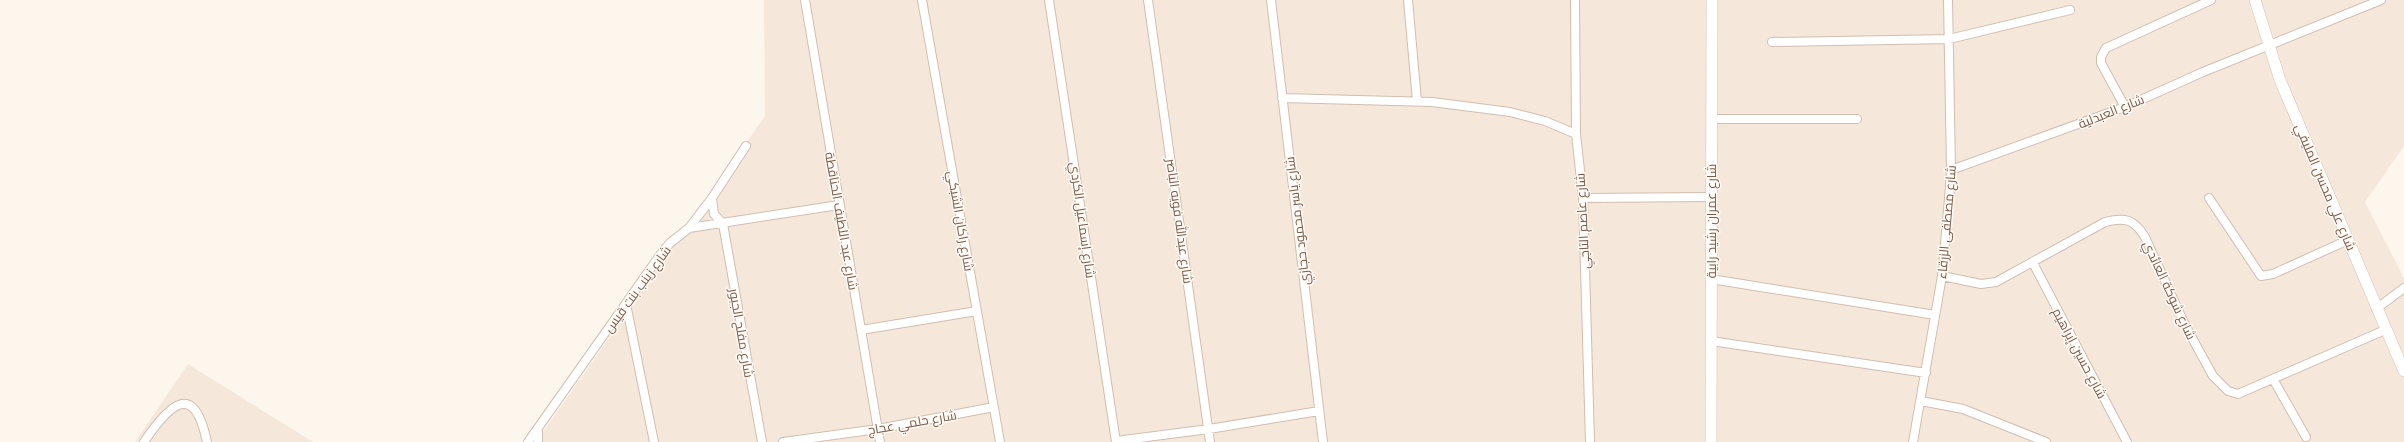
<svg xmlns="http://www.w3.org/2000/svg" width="2404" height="442" viewBox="0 0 2404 442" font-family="'Noto Sans',Cairo,sans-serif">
  <rect width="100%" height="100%" fill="#fdf6ec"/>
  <path fill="#f5e8da" d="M764,0H2404V146L2365,202L2404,278V442H536L765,116Z
    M188,364L313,442H135Z"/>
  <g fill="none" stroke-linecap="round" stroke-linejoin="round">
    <defs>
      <path id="street" d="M805,0L880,442
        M922,0L1000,442
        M1049,0L1116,442
        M1148,0L1210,442
        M1271,0L1323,442
        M1408,0L1417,101
        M1575,0L1576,134L1583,198L1590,442
        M1772,42L1949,39L2070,10
        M1282,98L1432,102L1510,112L1545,121L1576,134
        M2125,107L2101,63V57L2106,48L2211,0
        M1712,119H1857
        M1951,170L2125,107L2203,72L2381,0
        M712,198L714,214L723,224L762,442
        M1583,198L1711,197
        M2209,198L2261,276L2273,274L2348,240
        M689,228L712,198L746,146
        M2033,263L2127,442
        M1942,276L1981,284L1996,282L2105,222C2125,217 2134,219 2145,237L2185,325L2213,376L2228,391L2238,394L2385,330
        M1711,279L1935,315
        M626,304L654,442
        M2376,309L2404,288
        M861,330L977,311
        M1711,341L1926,373
        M2273,379L2306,437
        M1921,401L1963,409L2046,442
        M538,428V442
        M1116,441L1209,429L1319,411
        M144,442C169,405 194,379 207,442
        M528,442L663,251L670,243L689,228L839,205
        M783,442L878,429L994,407
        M1913,442L1942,276L1949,199L1951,170L1948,0"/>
      <path id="secondary" d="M2255,0L2280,80L2404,371
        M1711,442L1712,0"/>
    </defs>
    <use href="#street" stroke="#d1beb0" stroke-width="10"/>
    <use href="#secondary" stroke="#d6c0b0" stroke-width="12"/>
    <use href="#street" stroke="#fff" stroke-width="8"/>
    <use href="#secondary" stroke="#fff" stroke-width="11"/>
  </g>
  <g text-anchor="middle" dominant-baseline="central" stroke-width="3" stroke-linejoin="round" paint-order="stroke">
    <g font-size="13" fill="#7a5c4d" stroke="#fffaf3">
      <text transform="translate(2111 111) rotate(-22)">شارع العبدلية</text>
      <text transform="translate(2326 187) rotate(67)">شارع علي محسن المليفي</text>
      <text transform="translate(1083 220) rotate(82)">شارع إسماعيل الكردي</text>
      <text transform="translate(842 221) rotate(80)">شارع عبد اللطيف الحناقطة</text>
      <text transform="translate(961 221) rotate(80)">شارع راكان الشبكي</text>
      <text transform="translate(1180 221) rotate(82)">شارع عبدالله فويه الباصر</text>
      <text transform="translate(1297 221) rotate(-97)">شارع ياسر محمود حجازي</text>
      <text transform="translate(1582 221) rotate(-93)">شارع عاصم التاجي</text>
      <text transform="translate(1711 221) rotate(-90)">شارع عمران رشيد رابية</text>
      <text transform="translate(1946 222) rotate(-85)">شارع مصطفى الزرقاء</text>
      <text transform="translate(637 289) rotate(-54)">شارع زينب بنت قيس</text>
      <text transform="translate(2170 290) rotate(65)">شارع شوكة العائدي</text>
      <text transform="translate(742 333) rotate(80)">شارع مفلح الجبور</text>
      <text transform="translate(2080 353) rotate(62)">شارع حسين إبراهيم</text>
      <text transform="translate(912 422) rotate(-10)">شارع حلمي عجاج</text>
    </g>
  </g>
</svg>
